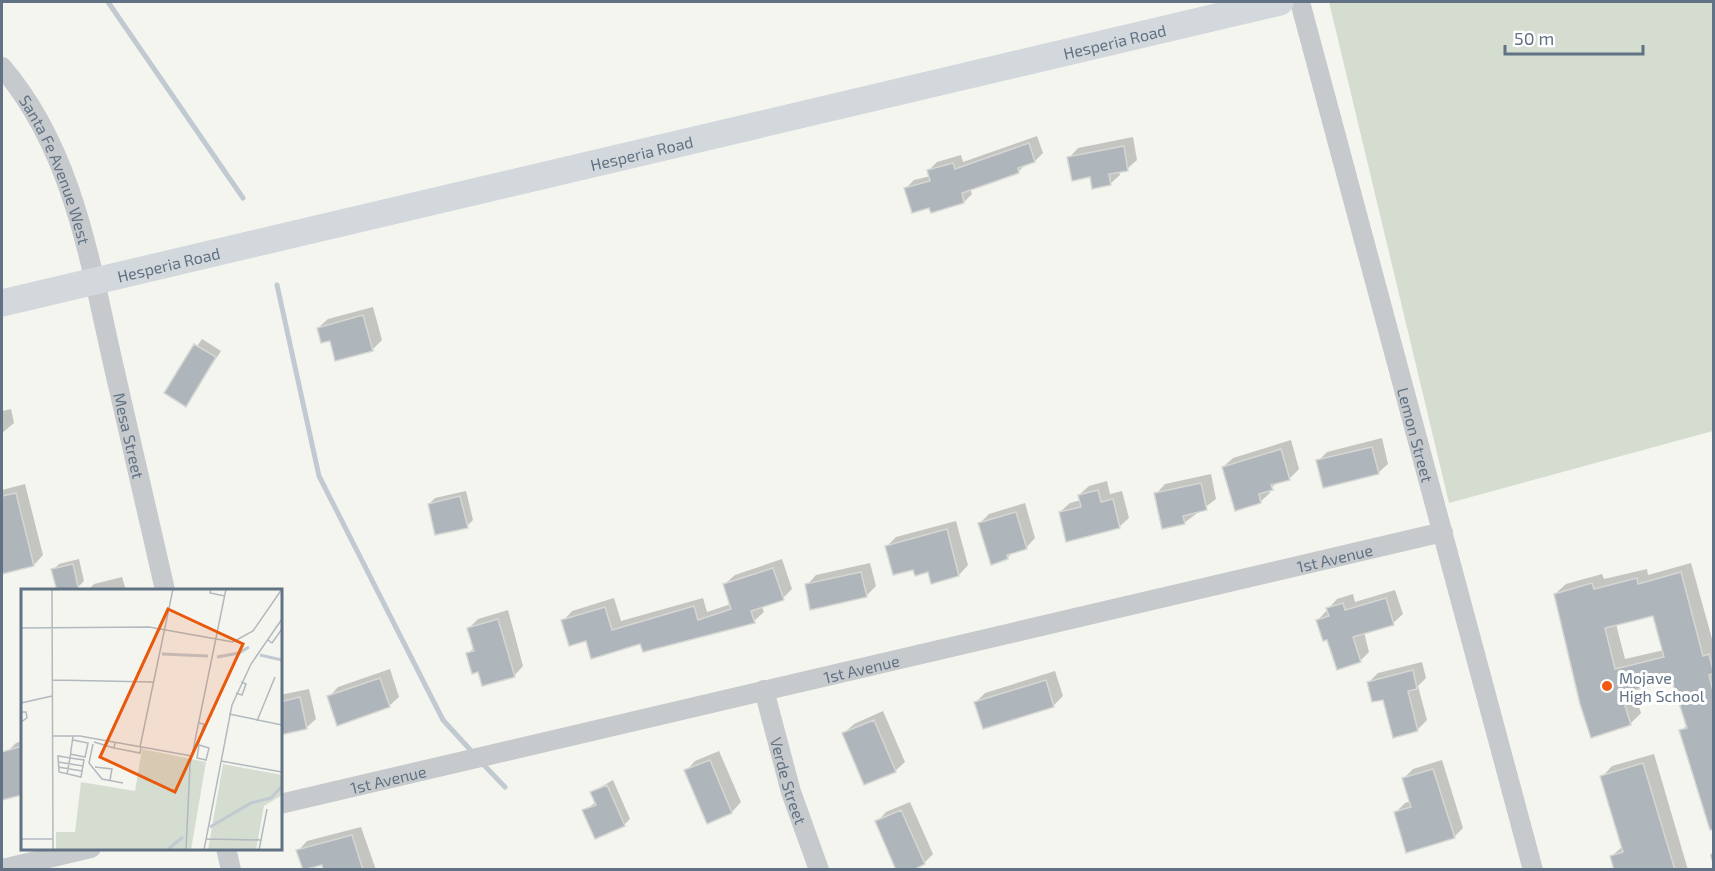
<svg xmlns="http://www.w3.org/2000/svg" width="1715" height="871" viewBox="0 0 1715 871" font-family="'Exo 2',sans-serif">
  <rect width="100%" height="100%" fill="#f5f5f0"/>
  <path fill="#d5ddd1" d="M1329,2H1713V431L1449,503Z"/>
  <path fill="#0003" fill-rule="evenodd" d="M1037,136L1043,153L1035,161L1027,163L1018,172L970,189L972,194L964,202L930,206L906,188L914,180L931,176L929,170L937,162L961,155L963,162Z
    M1133,137L1137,160L1127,169L1119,171L1120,175L1110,184L1091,175L1069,158L1078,148Z
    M373,307L382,340L373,349L337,359L331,339L318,328L328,319Z
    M202,339L221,351L186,405L166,392Z
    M11,409L14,423L2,433V411Z
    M1382,438L1388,464L1378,473L1318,461L1327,452Z
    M1291,440L1299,469L1290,478L1279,482L1269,489L1270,493L1260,502L1223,467L1233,458Z
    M1211,474L1216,499L1184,523L1156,494L1165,484Z
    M1107,481L1110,494L1122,491L1129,518L1119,527L1060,512L1070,503L1081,500L1079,495L1089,486Z
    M25,484L43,555L34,565L2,573V490Z
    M466,491L473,520L467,526L429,504L435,498Z
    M1025,503L1035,538L1026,548L1014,551L1007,558L980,523L989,514Z
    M956,521L968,565L959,575L932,582L929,570L914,568L887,546L896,537Z
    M79,559L84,581L78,587L53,570L59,564Z
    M782,559L792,589L783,598L761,605L764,612L754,621L641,642L587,639L563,621L572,611L614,598L621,621L703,598L707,612L731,604L725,584L735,575Z
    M870,563L876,586L866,596L807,585L816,575Z
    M1691,563L1714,646V836L1681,731L1687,725L1673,679L1633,689L1641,713L1630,724L1555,594L1566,584L1602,574L1604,579L1647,569L1648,575ZM1654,614L1664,650L1625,659L1616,624Z
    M122,577L126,590H88L94,584Z
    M1395,590L1403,614L1393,623L1364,632L1369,652L1360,661L1328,638L1318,620L1337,599L1353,594L1355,602Z
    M508,610L523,666L514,676L479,670L468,654L474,647L469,628L478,619Z
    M1422,662L1426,678L1418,686L1427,720L1417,730L1369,682L1378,673Z
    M390,669L399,697L389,706L329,697L338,687Z
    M1055,671L1063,696L1053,706L976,702L985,693Z
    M309,689L316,719L306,728L280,734V695Z
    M883,711L905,762L895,771L844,733L854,724Z
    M22,741V795L2,800V764L10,762L7,752L16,743Z
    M719,751L741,802L732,812L708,822L686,771L695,761Z
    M1654,754L1688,870H1615L1612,856L1623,846L1602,777L1612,766Z
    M1442,760L1463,828L1454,837L1395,813L1405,803L1411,801L1404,778L1413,769Z
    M613,780L630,819L624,825L584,811L596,802L592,792Z
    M910,802L933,854L924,863L877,822L886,812Z
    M361,827L376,870H325L323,863L298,851L307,841Z
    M1714,851V868L1710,855Z"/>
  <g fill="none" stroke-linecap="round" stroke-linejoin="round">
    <path stroke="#c0cad0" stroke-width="5" d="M108,2L243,198
      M277,285L319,476L443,720L475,755
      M481,762L505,787"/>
  </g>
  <path fill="#aeb5bb" stroke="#d6d6d3" stroke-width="1.5" fill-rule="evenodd" d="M1029,143L1035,162L1018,168L1019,173L962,193L964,203L931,213L929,208L912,213L904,188L930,181L927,170L953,163L955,169Z
    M1124,146L1128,171L1109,174L1111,185L1092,189L1090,177L1072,181L1067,157Z
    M363,315L373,351L335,361L330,341L321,343L317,328Z
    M194,344L216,357L186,407L164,393Z
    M1372,447L1379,474L1323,488L1316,460Z
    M1281,449L1290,480L1271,485L1273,490L1259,494L1261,503L1235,511L1222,467Z
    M1201,483L1207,510L1183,516L1185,524L1162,529L1154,493Z
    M1098,490L1101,502L1113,499L1120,528L1066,542L1059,512L1081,507L1078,495Z
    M16,493L34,566L2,574V496Z
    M460,496L468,528L435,535L428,504Z
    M1016,512L1027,549L1007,555L1008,559L991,565L978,523Z
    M947,529L959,576L931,584L928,572L915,576L913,570L893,575L885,546Z
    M73,564L79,591H57L51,569Z
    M773,568L784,600L751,611L755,623L643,652L640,644L591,659L586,641L569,646L561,620L605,607L612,630L694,606L698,620L731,609L723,584Z
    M861,572L867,597L810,610L805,584Z
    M1681,572L1703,656L1709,654L1713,670V674L1709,675L1713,691V830H1710L1679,730L1687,728L1672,681L1621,693L1631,725L1591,738L1580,704L1554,594L1592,583L1594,589L1637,578L1638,584ZM1653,616L1664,657L1615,669L1605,628Z
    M1386,598L1394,625L1353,637L1361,662L1337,670L1327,640L1323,641L1316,620L1329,616L1326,608L1343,603L1345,610Z
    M498,619L515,677L482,686L478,672L472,674L466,653L474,651L467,628Z
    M1413,670L1417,689L1408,691L1418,731L1393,738L1383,700L1372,702L1367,682Z
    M380,678L390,707L337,726L327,696Z
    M1046,680L1054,707L983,729L974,702Z
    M300,697L307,729L280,735V702Z
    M874,720L896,772L864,785L842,733Z
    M22,746V795L2,800V752Z
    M710,760L732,813L707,824L684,770Z
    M1643,763L1675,870H1614L1610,856L1623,852L1600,776Z
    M1433,769L1455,838L1406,853L1394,812L1411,807L1402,778Z
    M607,785L625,826L595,839L582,810L596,805L590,792Z
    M901,810L925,864L913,870H896L875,821Z
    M352,835L363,870H323L322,865L303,870L296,850Z"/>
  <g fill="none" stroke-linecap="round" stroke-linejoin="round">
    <g stroke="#c7cacd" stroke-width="20">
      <path id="s1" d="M1300,2L1533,870"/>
      <path id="s2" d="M2,67C72,149 89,257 112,359C130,436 148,513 165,590"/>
      <path id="s3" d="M764,690L791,792L819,870"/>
      <path id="s4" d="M280,804L1443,532"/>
      <path d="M226,848L231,870"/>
      <path d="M2,869L91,848"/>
    </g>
    <path stroke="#d2d8dc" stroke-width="27" id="s5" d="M2,303L1280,2"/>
  </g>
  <circle fill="#f05916" stroke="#fff" stroke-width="2" cx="1607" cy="686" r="6"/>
  <g text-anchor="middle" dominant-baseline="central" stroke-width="6" stroke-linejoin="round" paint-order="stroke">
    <g font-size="16" fill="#617284" stroke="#fff">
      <text stroke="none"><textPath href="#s5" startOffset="1143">Hesperia Road</textPath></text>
      <text stroke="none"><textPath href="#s5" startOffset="657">Hesperia Road</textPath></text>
      <text stroke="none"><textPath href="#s2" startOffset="117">Santa Fe Avenue West</textPath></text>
      <text stroke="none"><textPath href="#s5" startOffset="171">Hesperia Road</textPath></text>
      <text stroke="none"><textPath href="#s1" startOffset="448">Lemon Street</textPath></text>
      <text stroke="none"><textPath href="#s2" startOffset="394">Mesa Street</textPath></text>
      <text stroke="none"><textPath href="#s4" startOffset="1083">1st Avenue</textPath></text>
      <text stroke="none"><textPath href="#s4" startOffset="597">1st Avenue</textPath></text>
      <text stroke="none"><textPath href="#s4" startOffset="111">1st Avenue</textPath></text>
      <text stroke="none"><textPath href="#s3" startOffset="94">Verde Street</textPath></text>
    </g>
    <g font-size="16" fill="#617284" stroke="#fff" text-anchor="start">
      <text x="1619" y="677">Mojave<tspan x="1619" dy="18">High School</tspan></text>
    </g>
  </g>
  <g transform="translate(21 589)">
    <rect width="261" height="261" fill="#f5f5f0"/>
    <path d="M121,160L185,173L170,261H35V243H54L60,193L114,202ZM202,175L261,186V206L243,217L235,261H187Z" fill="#d5ddd1"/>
    <path fill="none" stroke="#c0cad0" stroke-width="3" d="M141,65L187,67M239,66L261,71M196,68L218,64L228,58M189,238L230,214L250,209L261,197M146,261L162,248"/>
    <path fill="none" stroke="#b1b9be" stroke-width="1.5" d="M31,0L32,261M190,0L189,4L204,7M0,39L128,38L212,53L232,42L261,0M247,51L251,54L261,40M32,91L132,93M215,104L221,106L225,95L220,93M0,114L31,107M0,123H5L6,129L0,133M208,125L261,136M236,132L254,88M32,147H59L171,167M73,153L93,159M94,154L93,159L119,164L120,158M72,155L68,174L81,190L102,194M177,156L183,135L177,134M178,156L188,159L185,171L176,169ZM119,158L152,0M49,165L64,168L67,154L52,151M200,172L261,183M37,173L62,177M37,178L61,182M74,178L91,180L89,191M46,185L49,169L63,171L60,188L38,183L37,167L49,169L52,147M0,250H32M185,250L240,251M165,261L169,176L205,0M183,261L211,116L230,75L261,30M238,261L246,220"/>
    <path fill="#e8590c" fill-opacity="0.15" stroke="#e8590c" stroke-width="3" d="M147,20L222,55L154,203L79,168Z"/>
    <rect width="261" height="261" fill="none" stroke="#617284" stroke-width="3"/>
  </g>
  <rect width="1715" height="871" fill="none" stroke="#617284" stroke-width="6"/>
  <path d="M1505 45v9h138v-9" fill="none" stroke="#617284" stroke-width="3"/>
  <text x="1514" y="45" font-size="18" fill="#617284" stroke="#ffffff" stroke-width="4.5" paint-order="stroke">50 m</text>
</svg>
